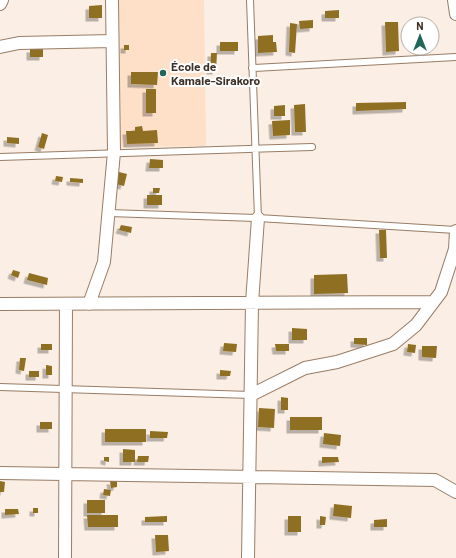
<svg xmlns="http://www.w3.org/2000/svg" width="456" height="558" viewBox="0 0 456 558" font-family="Barlow,sans-serif">
  <defs>
    <filter id="shadow"><feDropShadow dx="-3.5" dy="3.5" stdDeviation="0" flood-color="#0004"/></filter>
  </defs>
  <rect width="100%" height="100%" fill="#fbeee4"/>
  <path fill="#fee0c8" d="M119,0H204L206,146L121,147Z"/>
  <path fill="#8f6f23" filter="url(#shadow)" d="M102,5V18H89V6Z
    M339,10V18H325V11Z
    M313,20V28L300,29L299,21Z
    M385,22H398L399,51L386,52Z
    M290,23L297,24L295,53L289,52Z
    M273,35V42H276L277,52L258,53V36Z
    M220,42H238V51H220Z
    M124,45H129V50H124Z
    M30,49H43V57H30Z
    M211,53H217L216,71H210Z
    M131,72H158L157,85L131,84Z
    M146,89H156V113H146Z
    M406,102V109L356,111V103Z
    M305,104L306,132H295L294,105Z
    M285,105V116H274V106Z
    M290,120V135L273,136L272,121Z
    M142,126L143,131L157,130L158,143L127,144L126,131H135V127Z
    M42,133L48,135L44,149L38,147Z
    M7,137L19,138V144L7,143Z
    M150,159L163,160V168H149Z
    M119,172L127,174L124,186L116,184Z
    M56,176L63,177L62,182L55,181Z
    M70,178L83,179V183L70,182Z
    M153,188H160L159,193H153Z
    M147,195H162V205H147Z
    M121,225L132,227L131,233L119,230Z
    M379,230H386L387,258H380Z
    M13,270L20,272L18,278L11,275Z
    M29,273L48,278L47,285L27,280Z
    M347,274L348,293L314,294V275Z
    M292,328L307,329V340H292Z
    M354,338H367V345L354,344Z
    M224,343L237,344L236,352L223,351Z
    M41,344H52V350H41Z
    M275,344H289V351H276Z
    M408,344L416,345L415,353L407,352Z
    M422,346H437L436,358L422,357Z
    M20,358H26L24,371L19,370Z
    M46,365L52,366V375H46Z
    M220,370L231,371L230,376H220Z
    M29,371H39V377H29Z
    M281,397L288,398V410H281Z
    M259,408L275,409L274,428L258,427Z
    M290,417H322V430H290Z
    M40,422H52V429H40Z
    M105,429H146V442H105Z
    M150,431L168,432L167,438H150Z
    M324,433L341,435L340,446L323,444Z
    M123,449L135,450V462H123Z
    M138,456H149L148,462H137Z
    M104,457H109V462L104,461Z
    M322,457H338L339,462L322,463Z
    M0,481L5,482L4,492H0Z
    M110,481H117V487L111,488Z
    M104,489L111,490L110,496L103,495Z
    M87,500H105V513H87Z
    M334,504L352,506L351,518L333,516Z
    M33,508H38V513H33Z
    M5,509H18L19,514L5,515Z
    M87,515H118V527H88Z
    M167,516V522H145V517Z
    M288,516H301V532H288Z
    M320,516L326,517L325,525H320Z
    M387,519V527H374V520Z
    M155,535H168L169,551L156,552Z"/>
  <g fill="none" stroke-linecap="round" stroke-linejoin="round">
    <defs>
      <path id="service" d="M250,0L258,218
        M252,68L456,57
        M0,157L312,147
        M109,213L258,218L456,230
        M0,387L251,395"/>
      <path id="minor" d="M454,0L456,14
        M0,4L2,0
        M0,47L19,43L112,41
        M0,304L433,302
        M89,304L104,262L114,152L112,0
        M251,395L305,368L337,362L393,344L416,325L441,292L455,249L456,231
        M0,473L435,480L456,492
        M65,558L66,304
        M248,558L252,303L258,218"/>
    </defs>
    <use href="#service" stroke="#987d66" stroke-width="8"/>
    <use href="#minor" stroke="#987d66" stroke-width="14"/>
    <use href="#service" stroke="#fff" stroke-width="6"/>
    <use href="#minor" stroke="#fff" stroke-width="12"/>
  </g>
  <circle fill="#20665a" stroke="#fff" stroke-width="1.5" cx="163" cy="73" r="4"/>
  <g text-anchor="middle" dominant-baseline="central" stroke-width="4" stroke-linejoin="round" paint-order="stroke">
    <g font-size="12" font-weight="bold" fill="#3e3228" stroke="#fff" text-anchor="start">
      <text x="171" y="66">École de<tspan x="171" dy="14">Kamale-Sirakoro</tspan></text>
    </g>
  </g>
  <g transform="translate(420 36)"><circle r="19" fill="#ffffff" stroke="#b2ada9"/>
  <path d="M0-3L7 15L0 10L-7 15Z" fill="#20665a"/>
  <text y="-6" font-size="11" font-weight="bold" text-anchor="middle" fill="#3e3228">N</text>
  </g>
</svg>
